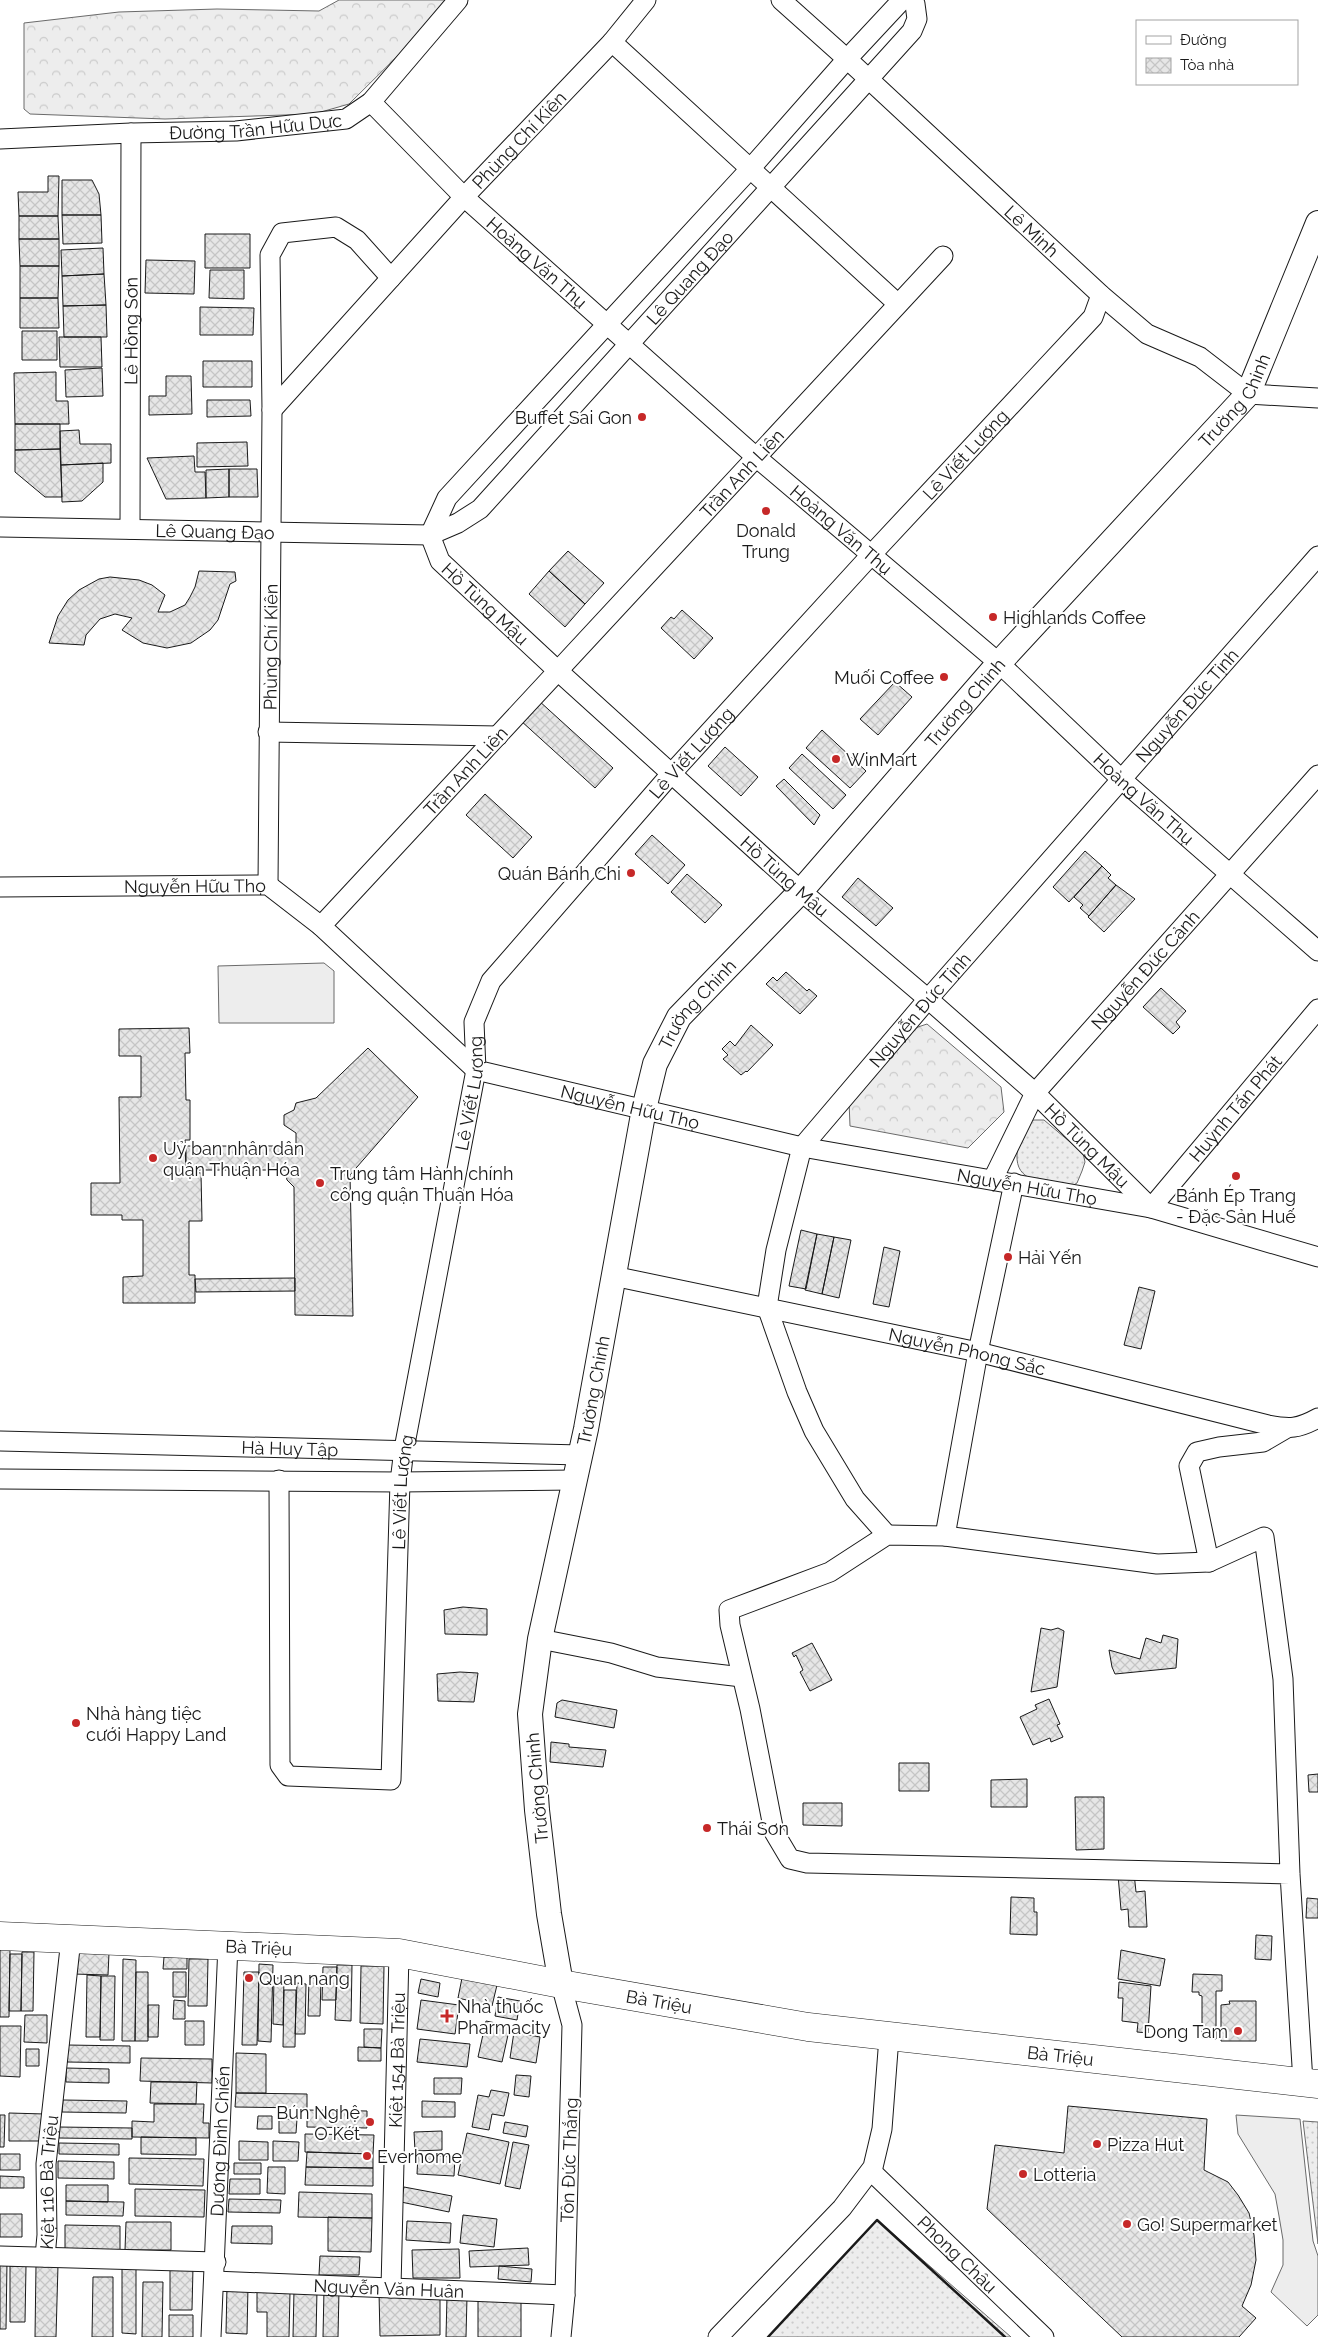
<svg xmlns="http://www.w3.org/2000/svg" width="1318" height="2337" viewBox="0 0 1318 2337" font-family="Raleway,sans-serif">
  <defs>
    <pattern id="grass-dots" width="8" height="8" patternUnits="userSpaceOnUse" patternTransform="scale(1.25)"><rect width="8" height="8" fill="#ededed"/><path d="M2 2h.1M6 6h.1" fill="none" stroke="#cbcbcb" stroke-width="1.8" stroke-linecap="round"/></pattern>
    <pattern id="forest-crowns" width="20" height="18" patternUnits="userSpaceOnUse" patternTransform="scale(1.25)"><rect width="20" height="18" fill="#ededed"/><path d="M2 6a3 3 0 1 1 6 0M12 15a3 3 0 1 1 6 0" fill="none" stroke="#cbcbcb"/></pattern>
    <pattern id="building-cross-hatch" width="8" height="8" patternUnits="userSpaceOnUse" patternTransform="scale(1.25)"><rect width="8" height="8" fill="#e6e6e6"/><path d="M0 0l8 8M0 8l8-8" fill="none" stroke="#c5c5c5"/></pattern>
  </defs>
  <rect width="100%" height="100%" fill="#fff"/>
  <path fill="url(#grass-dots)" stroke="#6a6a6a" d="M1034,1120H1044L1083,1153L1085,1162L1082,1171L1077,1183L1072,1186C1059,1184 1042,1183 1030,1178C1007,1168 1020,1137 1027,1122Z
    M1303,2121L1318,2122V2244Z
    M877,2220L1011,2337H768Z"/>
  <path fill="url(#forest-crowns)" stroke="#6a6a6a" d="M339,0H454L349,104L314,114L165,119L30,114L24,109V23L119,12L217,9L319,11Z
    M927,1024L1001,1087L1004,1112L968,1148L850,1126L849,1101L909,1030Z"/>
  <path fill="#ededed" stroke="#6a6a6a" d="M324,963L334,971V1023H219L218,966Z
    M1236,2115L1300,2119L1313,2241L1318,2256V2315L1307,2326L1271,2292L1283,2265V2240L1279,2216L1275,2194L1238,2134Z"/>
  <path fill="url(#building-cross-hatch)" stroke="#1a1a1a" d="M48,176H59L58,216H19L18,192H48Z
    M62,180H92L99,194L101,215H62Z
    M62,215H101L102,243L63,244Z
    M19,216H58L59,239H19Z
    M205,234H250V268H205Z
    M19,239H59V266H20Z
    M103,248L104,274L62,276L61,250Z
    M146,260L195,261L194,294L145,293Z
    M20,266H59L58,298H20Z
    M210,270H244V299L209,298Z
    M104,274L106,305L63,306L62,276Z
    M20,298H58L59,328H20Z
    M106,305L107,337H64L63,306Z
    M200,307L254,308L253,335H200Z
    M22,331H57V360H22Z
    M59,337H101L102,367H60Z
    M203,361H252V387H203Z
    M102,368L103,396L66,397L65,370Z
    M56,372V401H68L69,424H15L14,373Z
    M166,376H191L192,414L149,415V396H166Z
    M207,400H250L251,416L207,417Z
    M15,424H60V449L15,450Z
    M79,430L80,444H111V463L61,465L60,431Z
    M247,442L248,466L197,467V443Z
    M60,449L62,497H45L15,472V450Z
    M194,456L195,472H205L206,498L166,499L147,458Z
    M103,463V482L82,501L62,502L61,465Z
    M229,469H257L258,497H229Z
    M229,469V497L206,498V470Z
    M568,551L604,583L585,604L549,571Z
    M199,571L235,572L236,581L230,584L218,620L210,630L191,643L167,648L143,643L122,630L132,618L115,614L100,619L86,635L84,645L49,643L58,616L68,600L79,590L99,579L110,577L139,580L152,585L165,595L158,612H170L185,605L190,597L195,587Z
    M549,571L585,604L565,627L529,594Z
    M682,610L713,638L694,659L661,628L671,617L674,619Z
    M895,682L912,697L878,735L860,719Z
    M538,700L613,768L595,788L520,720Z
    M822,730L866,771L850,788L806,748Z
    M725,747L758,777L741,796L708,766Z
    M802,754L846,795L833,809L789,768Z
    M784,779L820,815L814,825L776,786Z
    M485,794L532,837L513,858L466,815Z
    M652,835L685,865L668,884L635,854Z
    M1085,851L1102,866L1069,902L1053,887Z
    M1102,866L1111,875L1108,878L1116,885L1089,916L1080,908L1083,905L1074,897Z
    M687,874L722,905L705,923L671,892Z
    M858,878L893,908L876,926L842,897Z
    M1116,885L1135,899L1104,932L1088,917Z
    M786,972L807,991L809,989L817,996L800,1014L766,984L773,977L777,981Z
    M1161,988L1186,1011L1176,1022L1180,1027L1173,1034L1143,1007Z
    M751,1025L773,1045L747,1072L746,1071L741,1075L723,1059L728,1055L722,1049L730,1041L735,1046Z
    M189,1028L190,1053H185L186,1100H190V1140H185L186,1172L201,1173L202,1221H189V1275H195V1303H123V1277L143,1276V1220H122V1215H91V1183H120L119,1097H141V1056H119V1029Z
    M368,1048L418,1097L350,1175L353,1316L295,1315L294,1187L287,1180L286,1174L289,1170H186V1146H296V1133L284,1125V1115L294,1110L296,1103L316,1098Z
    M801,1230L817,1234L806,1289L789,1286Z
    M817,1234L834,1237L822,1294L805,1290Z
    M834,1237L851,1240L839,1298L822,1294Z
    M884,1247L900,1251L889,1307L873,1304Z
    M295,1278V1291L196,1292L195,1279Z
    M1139,1287L1155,1291L1141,1349L1124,1345Z
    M463,1607L487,1609V1635L445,1634L444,1610Z
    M1041,1628L1051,1630L1058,1628L1064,1631L1057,1687L1031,1692Z
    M1163,1635L1178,1639L1176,1668L1115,1674L1112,1667L1109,1650L1140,1659L1146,1638L1161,1643Z
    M812,1643L832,1680L810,1691L800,1672L803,1670L796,1655L794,1657L792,1653Z
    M460,1672L478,1673L474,1702L438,1701L437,1674Z
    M1049,1699L1060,1724L1057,1725L1063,1737L1051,1742L1050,1738L1033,1745L1020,1717L1037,1709L1035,1705Z
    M562,1700L617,1710L614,1728L555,1717L557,1703Z
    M551,1742L569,1744V1747L606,1750L603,1767L550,1762Z
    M899,1763H929V1791H899Z
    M1318,1774V1792H1309L1308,1775Z
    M1027,1779V1807H991V1780Z
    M1075,1797H1104V1849L1076,1850Z
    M803,1803H842V1826L803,1825Z
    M1134,1873L1136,1892L1145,1891L1147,1927H1129L1128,1909L1121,1910L1118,1875Z
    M1011,1897L1034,1898V1912H1037V1935L1010,1934Z
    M1307,1898L1318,1899V1918H1306Z
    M1256,1935L1272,1936L1271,1960L1255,1959Z
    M0,1949H10L9,2017H0Z
    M1121,1950L1165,1959L1160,1986L1118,1979Z
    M22,1952H34L33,2011H21Z
    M73,1953H109L108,1975L73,1974Z
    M10,1954H22L21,2011H9Z
    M164,1957H187V1969H163Z
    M123,1959L136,1960L135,2041H122Z
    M189,1959H208L207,2006H188Z
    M259,1964L273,1965L271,2042L258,2041Z
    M337,1965H352L351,2021L335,2020Z
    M361,1966H384L383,2024L360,2023Z
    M323,1967H337L336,2000H322Z
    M136,1972H148V2041H135Z
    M173,1972H186V1997H173Z
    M244,1972H259L257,2045H242Z
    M1193,1974L1222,1975V1991H1216V2039L1202,2038V1996L1199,1995V1992H1192Z
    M87,1975L101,1976L100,2037H86Z
    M101,1976H115L114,2040H100Z
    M274,1978H284L283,2025L273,2024Z
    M309,1978H321L320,2016H308Z
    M462,1978L497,1985L492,2006L458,1998Z
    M421,1979L440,1983L438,1997L418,1993Z
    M1119,1982L1151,1986L1148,2033L1137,2032L1138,2023L1122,2021L1123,1998H1118Z
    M297,1983L306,1984L305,2034H295Z
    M284,1990H296L295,2047H283Z
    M498,1997L520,2001L517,2020L495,2016Z
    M174,2000L185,2001V2019H173Z
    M421,2000L459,2005L455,2034L417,2029Z
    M1229,2001H1256V2041H1221V2005L1230,2004Z
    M148,2005H159L158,2037H148Z
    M25,2015H47V2043L24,2042Z
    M185,2021H204V2045H185Z
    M486,2021L510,2026L502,2062L478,2057Z
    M0,2026H21L20,2077L0,2076Z
    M364,2029H382L381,2048L364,2047Z
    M514,2032L540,2037L536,2063L510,2058Z
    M420,2039L470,2044L467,2067L417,2062Z
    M67,2045L130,2046V2063L67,2062Z
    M358,2047L381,2048V2061H358Z
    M26,2049H39V2066H26Z
    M236,2053L266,2054V2093H236Z
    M141,2058L212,2059V2083L140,2081Z
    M66,2068L109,2069V2083L66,2082Z
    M516,2075L531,2076L529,2097L514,2095Z
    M434,2078H462L461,2094H434Z
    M151,2082H197L196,2104L150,2103Z
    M491,2090L509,2093L504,2116L492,2114L489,2130L472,2127L478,2095L489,2097Z
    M236,2093L307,2094V2108L235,2107Z
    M63,2100L127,2101L126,2113L62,2112Z
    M422,2101L455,2102V2117H422Z
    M154,2104H204L203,2123H209V2138L132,2137V2121L154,2122Z
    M1068,2106L1207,2119L1204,2170L1228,2182L1238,2195L1249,2213L1254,2235L1256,2260L1251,2285L1242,2306L1256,2318L1239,2337H1122L987,2209L995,2145L1064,2153Z
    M307,2110L367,2111V2128L307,2127Z
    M9,2113L45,2114L44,2141H9Z
    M0,2115H5L4,2147H0Z
    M258,2116H272V2129H257Z
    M279,2119H297L296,2133H279Z
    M505,2122L528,2126L526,2137L503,2133Z
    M59,2127L132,2128V2139L59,2138Z
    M442,2131V2150L415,2151L414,2132Z
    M467,2133L509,2142L500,2184L458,2175Z
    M305,2134L374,2135L373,2154L305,2152Z
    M141,2137L196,2138V2155L141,2154Z
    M239,2141L268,2142V2160H239Z
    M273,2141L299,2142L298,2161H273Z
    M513,2142L529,2145L520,2189L505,2186Z
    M59,2143L119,2144V2155L59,2154Z
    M307,2152L373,2154V2168L306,2167Z
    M0,2154H20V2170H0Z
    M418,2155L455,2157L454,2176L417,2174Z
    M129,2158L204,2159L203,2186L129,2184Z
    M58,2161L114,2162V2179L58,2178Z
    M234,2163H261V2174H234Z
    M268,2167H285V2194L267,2193Z
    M306,2167L373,2168V2186L305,2185Z
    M0,2176L24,2177V2188H0Z
    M230,2179H260V2194H229Z
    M66,2185H108V2202L66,2201Z
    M404,2187L452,2196L449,2212L401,2202Z
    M135,2189L205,2190L204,2217L135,2216Z
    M299,2192L372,2194V2218L298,2217Z
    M229,2199L281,2200L280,2213L228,2212Z
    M66,2201L124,2202L123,2216L66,2215Z
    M0,2214H22V2237H0Z
    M463,2215L497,2219L494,2247L460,2243Z
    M328,2217L372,2218L371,2252L328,2251Z
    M407,2221L451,2223L450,2243L406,2240Z
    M126,2222H171V2250H125Z
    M65,2225L120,2226V2253L65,2252Z
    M232,2226H272V2244L231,2243Z
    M528,2248L529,2265L470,2267L469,2251Z
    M459,2249L460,2278H413L412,2250Z
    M320,2256L360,2257L359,2275H319Z
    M0,2262H7L6,2329H0Z
    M36,2265H58L56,2337H35Z
    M10,2266H26L25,2322H10Z
    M499,2266L532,2269L531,2282L498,2279Z
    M122,2267H136V2334L122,2333Z
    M170,2267H193L192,2310H170Z
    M93,2277H113V2337H92Z
    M143,2282H163L162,2337H142Z
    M227,2285L248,2286L247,2334L226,2333Z
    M324,2289L339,2290L338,2337H323Z
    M294,2290H317L316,2337H293Z
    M440,2291V2335L380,2336L379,2293Z
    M257,2292H290L289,2337H267V2312H257Z
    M521,2295V2337H478V2296Z
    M447,2296L467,2297L466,2337H446Z
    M169,2315H193V2337H169Z"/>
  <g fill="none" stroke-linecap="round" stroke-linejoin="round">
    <defs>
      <g id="minor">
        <path id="s1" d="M781,0L847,59L1101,295L1147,334L1200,357L1248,394L1318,398"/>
        <path d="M612,42L898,304"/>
        <path id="s2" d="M371,102L464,197L756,457L999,663L1121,779L1318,951"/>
        <path id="s3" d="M0,139L131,133L236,131L346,119L371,102L458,0"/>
        <path id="s4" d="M272,410L464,197L612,42L646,0"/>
        <path id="s5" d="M0,527L430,535L458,523L480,509L912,31L917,19L915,4L909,0"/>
        <path id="s6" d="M130,529L131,133"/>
        <path id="s7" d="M430,535L440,561L558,671L801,891L928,999L1035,1093L1151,1208L1318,1009"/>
        <path d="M430,535L447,498L750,169L847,59L902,0"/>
        <path d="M268,732L498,736"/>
        <path id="s8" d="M268,885L272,410L270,255L282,233L336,227L357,240L391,278"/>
        <path id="s9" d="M0,887L268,885L321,926L476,1070L802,1147L1151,1208L1318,1257"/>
        <path id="s10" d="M321,926L943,256"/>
        <path id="s11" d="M993,1179L1035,1093L1318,775"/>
        <path id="s12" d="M613,1276L978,1352L1268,1425C1290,1429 1298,1429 1318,1418"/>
        <path id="s13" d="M0,1441L581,1455"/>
        <path d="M0,1479L400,1482L575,1480"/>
        <path id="s14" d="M279,1480L280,1765L288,1776L391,1780L400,1482L404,1449L476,1070L474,1022L491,981L671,774L871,555L1093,317L1101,295"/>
        <path id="s15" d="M887,1535L855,1499L814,1431L797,1392L767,1307L776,1250L802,1147L928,999L1318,556"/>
        <path d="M945,1536L978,1352L1014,1183"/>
        <path d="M1209,1562L1189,1466L1197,1452L1219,1447L1263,1442L1287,1428"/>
        <path d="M540,1639L611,1653L657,1667L742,1677"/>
        <path d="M1290,1874L807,1863L790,1859L774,1832L750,1709L730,1625L729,1610L830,1572L887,1535L945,1536L1157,1564L1209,1562L1264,1537L1283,1679L1290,1874L1303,2082"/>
        <path d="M561,1984L572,2025L565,2295L561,2337"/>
        <path id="s16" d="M871,2171L1044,2337"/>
        <path d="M0,2256L216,2262"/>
        <path id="s17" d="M45,2257L47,2235L46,2164L71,1939"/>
        <path id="s18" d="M214,2281L565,2295"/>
        <path id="s19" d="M391,2288L399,1953"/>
        <path id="s20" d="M211,2337L228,1945"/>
        <path d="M718,2337L842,2208L873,2167L882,2129L889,2037"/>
      </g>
      <g id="tertiary">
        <path id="s21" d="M561,1984L549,1914L537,1810L530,1714L540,1639L586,1429L644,1109L655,1064L679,1017L801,891L999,663L1248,394L1318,223"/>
      </g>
      <g id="trunk">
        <path id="s22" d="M0,1936L399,1953L561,1984L808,2027L1318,2084"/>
      </g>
    </defs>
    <use href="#minor" stroke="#1a1a1a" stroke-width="21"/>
    <use href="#tertiary" stroke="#1a1a1a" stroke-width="26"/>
    <use href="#trunk" stroke="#1a1a1a" stroke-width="29"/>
    <use href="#minor" stroke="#fff" stroke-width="19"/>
    <use href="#tertiary" stroke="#fff" stroke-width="24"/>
    <use href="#trunk" stroke="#fff" stroke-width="28"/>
    <path stroke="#1a1a1a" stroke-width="2.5" d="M768,2337L877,2220L1005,2337"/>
  </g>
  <g fill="#c62828" stroke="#fff" stroke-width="2">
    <circle cx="642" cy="417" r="5"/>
    <circle cx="766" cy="511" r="5"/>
    <circle cx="993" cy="617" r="5"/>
    <circle cx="944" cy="677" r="5"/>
    <circle cx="836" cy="759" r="5"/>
    <circle cx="631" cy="873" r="5"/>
    <circle cx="153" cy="1158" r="5"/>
    <circle cx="1236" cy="1176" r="5"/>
    <circle cx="320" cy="1183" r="5"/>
    <circle cx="1008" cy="1257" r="5"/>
    <circle cx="76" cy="1723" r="5"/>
    <circle cx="707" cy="1828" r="5"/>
    <circle cx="249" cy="1978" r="5"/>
    <path d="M444.5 2008.5h5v5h5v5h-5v5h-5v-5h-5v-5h5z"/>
    <circle cx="1238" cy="2031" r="5"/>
    <circle cx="370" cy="2122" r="5"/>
    <circle cx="1097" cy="2144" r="5"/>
    <circle cx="367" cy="2156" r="5"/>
    <circle cx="1023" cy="2174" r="5"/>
    <circle cx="1127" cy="2224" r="5"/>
  </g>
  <g text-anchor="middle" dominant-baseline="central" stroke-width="4" stroke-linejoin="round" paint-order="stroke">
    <g font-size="18" fill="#1a1a1a" stroke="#fff">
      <text stroke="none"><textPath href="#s3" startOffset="256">Đường Trần Hữu Dực</textPath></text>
      <text stroke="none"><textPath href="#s4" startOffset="366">Phùng Chí Kiên</textPath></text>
      <text stroke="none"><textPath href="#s1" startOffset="341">Lê Minh</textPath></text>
      <text stroke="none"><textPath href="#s2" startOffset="231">Hoàng Văn Thụ</textPath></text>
      <text stroke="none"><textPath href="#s5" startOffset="799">Lê Quang Đạo</textPath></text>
      <text stroke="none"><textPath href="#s6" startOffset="198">Lê Hồng Sơn</textPath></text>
      <text stroke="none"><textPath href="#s21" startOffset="1818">Trường Chinh</textPath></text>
      <text stroke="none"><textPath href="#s14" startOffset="1920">Lê Viết Lượng</textPath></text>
      <text stroke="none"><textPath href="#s10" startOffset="618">Trần Anh Liên</textPath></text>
      <text stroke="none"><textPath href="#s2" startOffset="636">Hoàng Văn Thụ</textPath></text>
      <text stroke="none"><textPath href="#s5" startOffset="215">Lê Quang Đạo</textPath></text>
      <text stroke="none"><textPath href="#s7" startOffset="90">Hồ Tùng Mậu</textPath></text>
      <text stroke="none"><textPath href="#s8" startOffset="238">Phùng Chí Kiên</textPath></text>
      <text stroke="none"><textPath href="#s21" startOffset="1412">Trường Chinh</textPath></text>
      <text stroke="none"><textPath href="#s15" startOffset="1010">Nguyễn Đức Tịnh</textPath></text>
      <text stroke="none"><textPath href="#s14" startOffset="1515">Lê Viết Lượng</textPath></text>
      <text stroke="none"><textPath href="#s10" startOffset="212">Trần Anh Liên</textPath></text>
      <text stroke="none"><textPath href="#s2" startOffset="1041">Hoàng Văn Thụ</textPath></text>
      <text stroke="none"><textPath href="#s7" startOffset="495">Hồ Tùng Mậu</textPath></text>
      <text stroke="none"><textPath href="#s9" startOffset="195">Nguyễn Hữu Thọ</textPath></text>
      <text stroke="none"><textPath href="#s11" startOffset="261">Nguyễn Đức Cảnh</textPath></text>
      <text stroke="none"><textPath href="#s21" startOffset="1008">Trường Chinh</textPath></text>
      <text stroke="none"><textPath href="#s15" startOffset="605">Nguyễn Đức Tịnh</textPath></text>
      <text stroke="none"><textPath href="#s14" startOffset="1095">Lê Viết Lượng</textPath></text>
      <text stroke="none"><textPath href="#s9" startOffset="705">Nguyễn Hữu Thọ</textPath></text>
      <text stroke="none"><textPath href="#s7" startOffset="1120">Huỳnh Tấn Phát</textPath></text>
      <text stroke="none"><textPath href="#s7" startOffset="900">Hồ Tùng Mậu</textPath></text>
      <text stroke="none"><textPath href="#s9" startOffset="1110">Nguyễn Hữu Thọ</textPath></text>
      <text stroke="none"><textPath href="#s12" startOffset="362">Nguyễn Phong Sắc</textPath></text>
      <text stroke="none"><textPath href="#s21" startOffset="602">Trường Chinh</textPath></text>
      <text stroke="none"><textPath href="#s13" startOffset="290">Hà Huy Tập</textPath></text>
      <text stroke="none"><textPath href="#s14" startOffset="690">Lê Viết Lượng</textPath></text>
      <text transform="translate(537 1788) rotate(-95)">Trường Chinh</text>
      <text stroke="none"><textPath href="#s22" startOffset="259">Bà Triệu</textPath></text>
      <text stroke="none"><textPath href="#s22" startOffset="664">Bà Triệu</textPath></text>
      <text stroke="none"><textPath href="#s22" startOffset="1069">Bà Triệu</textPath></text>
      <text stroke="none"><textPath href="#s19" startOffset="228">Kiệt 154 Bà Triệu</textPath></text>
      <text stroke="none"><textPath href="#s20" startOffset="196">Dương Đình Chiến</textPath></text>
      <text transform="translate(569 2160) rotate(-88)">Tôn Đức Thắng</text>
      <text stroke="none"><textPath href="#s17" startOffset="75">Kiệt 116 Bà Triệu</textPath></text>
      <text stroke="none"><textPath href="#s16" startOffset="120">Phong Châu</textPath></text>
      <text stroke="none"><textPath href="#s18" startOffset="175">Nguyễn Văn Huân</textPath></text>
    </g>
    <g font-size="18" fill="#1a1a1a" stroke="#fff" text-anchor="start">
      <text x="632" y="417" text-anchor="end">Buffet Sai Gon</text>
      <text x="766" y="530" text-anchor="middle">Donald<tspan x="766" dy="21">Trung</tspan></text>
      <text x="1003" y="617">Highlands Coffee</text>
      <text x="934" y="677" text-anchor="end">Muối Coffee</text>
      <text x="846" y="759">WinMart</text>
      <text x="621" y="873" text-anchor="end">Quán Bánh Chi</text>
      <text x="163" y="1148">Uỷ ban nhân dân<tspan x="163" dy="21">quận Thuận Hóa</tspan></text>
      <text x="330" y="1173">Trung tâm Hành chính<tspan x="330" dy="21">công quận Thuận Hóa</tspan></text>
      <text x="1236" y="1195" text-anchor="middle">Bánh Ép Trang<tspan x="1236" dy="21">- Đặc Sản Huế</tspan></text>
      <text x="1018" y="1257">Hải Yến</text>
      <text x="86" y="1713">Nhà hàng tiệc<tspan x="86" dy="21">cưới Happy Land</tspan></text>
      <text x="717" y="1828">Thái Sơn</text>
      <text x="259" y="1978">Quan nang</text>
      <text x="457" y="2006">Nhà thuốc<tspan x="457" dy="21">Pharmacity</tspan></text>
      <text x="1228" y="2031" text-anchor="end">Dong Tam</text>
      <text x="360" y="2112" text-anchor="end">Bún Nghệ<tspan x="360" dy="21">O Két</tspan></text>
      <text x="1107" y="2144">Pizza Hut</text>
      <text x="377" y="2156">Everhome</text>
      <text x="1033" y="2174">Lotteria</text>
      <text x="1137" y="2224">Go! Supermarket</text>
    </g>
  </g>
  <rect x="1136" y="20" width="162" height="65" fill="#ffffff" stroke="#a3a3a3"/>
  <rect x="1146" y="36" width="25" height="8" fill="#ffffff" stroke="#a3a3a3"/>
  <text x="1180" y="45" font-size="15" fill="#1a1a1a">Đường</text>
  <rect x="1146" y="58" width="25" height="15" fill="url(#building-cross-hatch)" stroke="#a3a3a3"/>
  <text x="1180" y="70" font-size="15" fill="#1a1a1a">Tòa nhà</text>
</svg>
